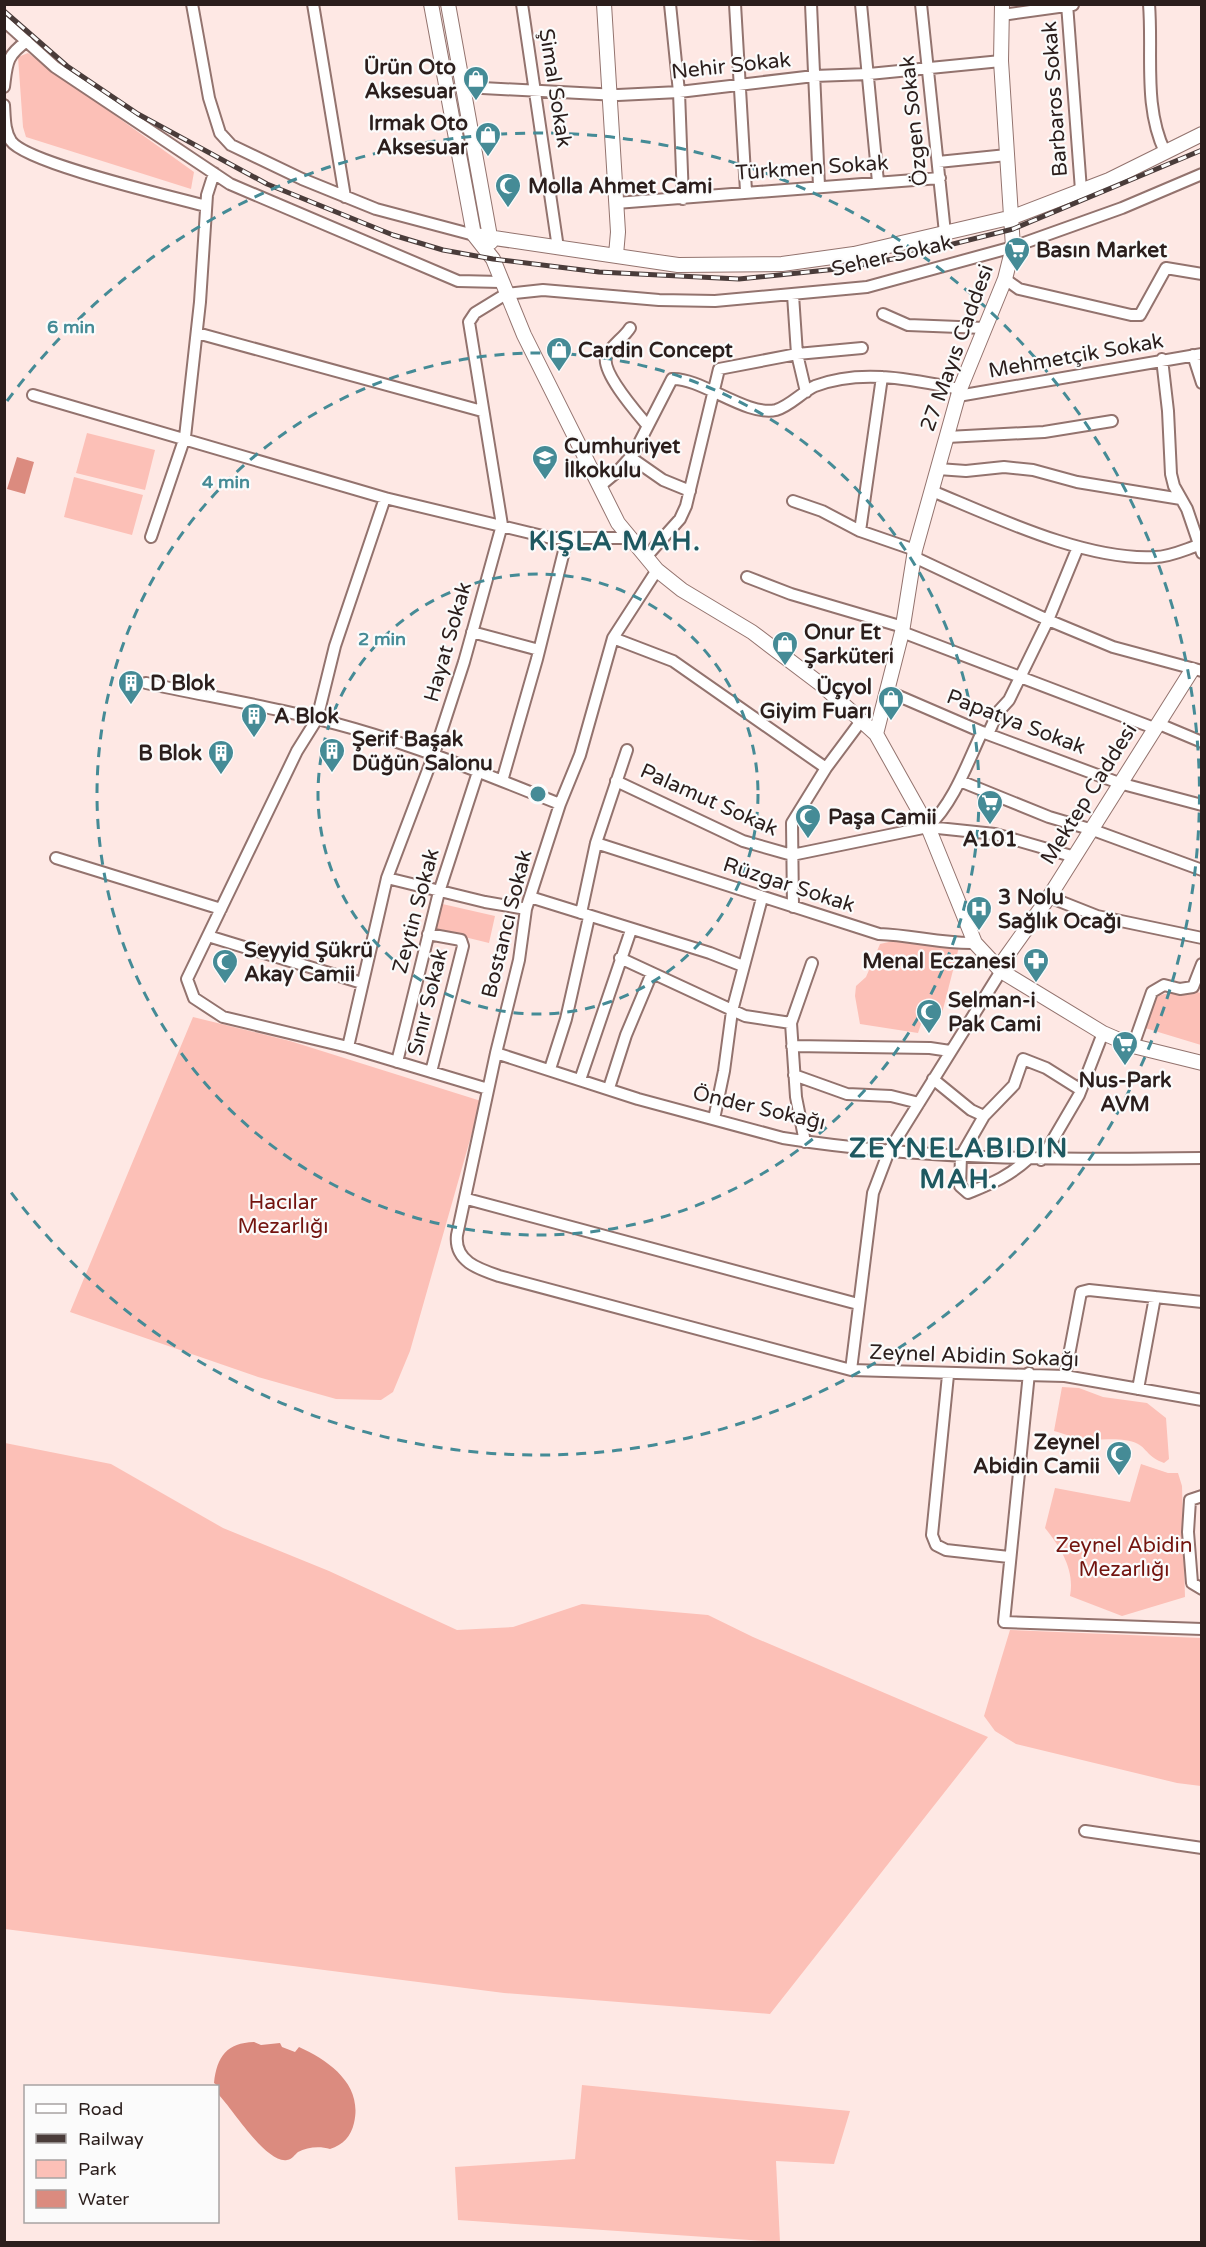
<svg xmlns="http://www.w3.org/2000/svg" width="1206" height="2247" viewBox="0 0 1206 2247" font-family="'Varela Round',sans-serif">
  <rect width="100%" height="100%" fill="#fee8e4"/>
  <path fill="#fcc0b7" d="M28,53L194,172L191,189L26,137L23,127L18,57Z
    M87,433L155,450L145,490L76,473Z
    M74,477L143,495L132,535L64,517Z
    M438,903L495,916L489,943L432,929Z
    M906,938L959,947L941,1017L921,1024L918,1033L860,1024L855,996L856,986L866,977L880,944Z
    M1189,990L1201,993V1045L1145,1028C1154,991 1153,996 1189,990Z
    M193,1017L290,1041L481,1101L410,1351L393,1392L381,1400L336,1399L258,1377L70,1312Z
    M1062,1387L1079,1388L1103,1397L1147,1403L1166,1418L1169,1459L1164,1463C1148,1457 1147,1449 1138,1444C1123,1437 1106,1440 1091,1440C1078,1440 1066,1434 1054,1431Z
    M5,1443L111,1464L223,1528L329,1571L457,1630L513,1627L582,1604L708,1615L753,1637L988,1737L770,2014L504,1993L5,1929Z
    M1141,1464L1168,1473H1178L1182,1486L1185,1597L1122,1616L1070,1596C1075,1570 1061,1548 1045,1528L1055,1488L1130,1502Z
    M1010,1630L1201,1638V1786L1177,1783L1016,1744L995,1731L984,1716Z
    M582,2085L850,2111L834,2164L776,2161L780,2242L458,2220L455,2167L575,2159Z"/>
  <path fill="#db8b7f" d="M17,457L34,462L25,494L7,489Z
    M254,2042L261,2045L280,2043L282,2047L295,2052L299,2047C330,2061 363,2085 354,2123C351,2136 343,2145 330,2149C320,2146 307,2147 298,2152C294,2155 293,2159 287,2160C266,2164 232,2108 218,2094V2086L214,2083C217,2056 227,2043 254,2042Z"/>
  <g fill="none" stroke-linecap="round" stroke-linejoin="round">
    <defs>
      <path id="street" d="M192,4L209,98L220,133L231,145L302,179L376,209L474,235
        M313,4L345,197
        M522,4L558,248
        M670,4L679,92L683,199
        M735,4L746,191
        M811,4L819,186
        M861,4L878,182
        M921,4L945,233
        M1067,4L1081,190
        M1149,4C1153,54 1143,106 1165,152
        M1002,15L1073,5
        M4,21L55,67L230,184L458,281L501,282
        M4,87C7,63 6,56 27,41
        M464,87L618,95L679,92L814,76L869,74L1001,61
        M4,105C5,117 4,130 11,141C26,163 173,197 206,206
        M938,162L1007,155
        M616,203L940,178
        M1005,279L1019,289L1131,315H1140L1166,268L1202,274
        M793,295L797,354L806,392
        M883,314L908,325L984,328
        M630,328C624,338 609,347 606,357C602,373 637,413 647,425
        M197,333L482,411
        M1193,355L1202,383
        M1162,359L1168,411L1171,474L1174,486L1187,509L1202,553
        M33,395L385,498L551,538H631
        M958,396L1202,354
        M947,437L1044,432L1112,421
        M630,457L663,480L690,491
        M938,469L966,471L1004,467L1033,470L1077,482L1181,499
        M600,486L618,471L634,453L672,379C700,377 747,417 776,410C790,406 802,392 815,386C862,368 913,380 960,389
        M932,491C995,517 1086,561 1155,557C1170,557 1186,549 1199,545
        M385,498L335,646L317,719L297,751L187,979L194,998L223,1017L348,1047L488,1089
        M793,501L822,511L860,531L915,550
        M860,531L882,377
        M151,537L185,437L200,302L207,195L214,173
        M646,557L680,519L686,506L719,369L797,354L862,348
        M914,557L1048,620L1113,647L1202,671
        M657,570L613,638L580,755L560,804L526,909L519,960L496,1053L457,1235C454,1261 478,1269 499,1276L851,1370L1065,1376L1202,1400
        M747,577L791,594L903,627
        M472,632L539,650
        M902,632L1154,728
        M613,638L673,661L826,768
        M146,683C216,698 286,709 355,729C425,749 492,777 560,804
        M887,691L982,732L1119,783L1202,805
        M1159,724L1202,742
        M988,734L998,712L1009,700L1048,620L1078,547
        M502,781L537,659L567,539
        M616,781L743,841L792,855L928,827L995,834L1075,857
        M960,781L1049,817L1093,830L1202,870
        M928,827C954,802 967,764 982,732
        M596,843L879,934C912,935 942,944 975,943
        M56,858L221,909
        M387,878L485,902L526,909
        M530,897L710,953L743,966
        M1049,897L1097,916L1202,938
        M793,907L792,823L826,768L861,721
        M581,913L596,843L627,750
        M428,934L461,940L463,946L431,1072
        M208,936L362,983
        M620,958L745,1016L791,1023
        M792,1046L930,1048L950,1051
        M1133,1046L1152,992L1164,985L1180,989L1193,987L1202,964
        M348,1047L387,878L434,754L464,662L502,525L469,322L475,313L506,294L543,290L659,300L715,301L867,287L1013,247L1122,208L1202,174
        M496,1053L638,1099L783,1138C922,1160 1061,1160 1202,1158
        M397,1062L439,892L478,772
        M550,1069L566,1019L589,917
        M794,1075L847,1094L891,1096L919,1103
        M933,1079L971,1110L984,1116
        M580,1080L631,930
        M609,1088L626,1035L652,973
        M714,1119L724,1071L732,1011L762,898
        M805,1142L796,1097L791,1023L812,963
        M1028,1159C1008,1177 992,1183 968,1193L960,1186L961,1156L984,1116L1014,1085L1023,1059L1046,1068L1081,1090
        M1041,1160L1079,1095L1103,1033
        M467,1199L858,1304
        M851,1370L873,1193L889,1151L1001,971
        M1029,1373L1004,1622L1202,1629
        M948,1375L932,1535L936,1545L946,1550L1009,1557
        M1065,1376L1081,1292L1089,1290L1202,1302
        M1138,1389L1155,1297
        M1202,1496L1190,1500L1188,1532L1192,1583L1202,1589
        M1085,1831L1202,1848"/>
      <path id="secondary" d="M431,4L474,235L493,259L524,335L618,523L657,570L682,590L752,632L823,686L876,734L928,827L975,943L1001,971L1103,1033L1133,1046L1202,1063
        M448,4L491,242
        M604,4L618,232L616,255
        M474,235L678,265L782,264L854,254L1013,217L1109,180L1202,134
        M876,734L902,632L915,550L960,389L1005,279L1013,247L1001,61L1002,4
        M1001,971L1004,960L1049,897L1192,670"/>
    </defs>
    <use href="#street" stroke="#93736e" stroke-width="14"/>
    <use href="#secondary" stroke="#93736e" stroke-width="16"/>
    <use href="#street" stroke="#fff" stroke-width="10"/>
    <use href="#secondary" stroke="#fff" stroke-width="14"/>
    <defs>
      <path id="rail" d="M4,11L67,66L138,114L267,184L393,235L443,250L493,259L599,272L739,279L837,269L893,259L1013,229L1202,150"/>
    </defs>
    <use href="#rail" stroke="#4a3c3a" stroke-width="5"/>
    <use href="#rail" stroke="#fbfbfb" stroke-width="3" stroke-dasharray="9" stroke-linecap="butt"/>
  </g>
  <g fill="none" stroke="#458b96" stroke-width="3" stroke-dasharray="10 8">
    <circle cx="538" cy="794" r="220"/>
    <circle cx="538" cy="794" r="441"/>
    <path d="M7 401A661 661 0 1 1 7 1187"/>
  </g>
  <defs>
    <symbol id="shop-pin" viewBox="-11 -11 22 30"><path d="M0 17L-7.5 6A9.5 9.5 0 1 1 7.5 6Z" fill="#458b96" stroke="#fbfbfb"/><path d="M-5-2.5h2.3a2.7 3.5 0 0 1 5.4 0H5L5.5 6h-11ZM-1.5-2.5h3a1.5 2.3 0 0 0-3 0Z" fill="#fff"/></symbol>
    <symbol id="mosque-pin" viewBox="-11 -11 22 30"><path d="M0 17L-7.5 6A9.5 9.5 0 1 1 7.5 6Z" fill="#458b96" stroke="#fbfbfb"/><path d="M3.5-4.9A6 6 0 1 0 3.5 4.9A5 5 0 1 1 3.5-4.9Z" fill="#fff"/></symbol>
    <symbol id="supermarket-pin" viewBox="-11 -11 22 30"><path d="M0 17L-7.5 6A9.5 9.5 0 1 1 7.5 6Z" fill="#458b96" stroke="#fbfbfb"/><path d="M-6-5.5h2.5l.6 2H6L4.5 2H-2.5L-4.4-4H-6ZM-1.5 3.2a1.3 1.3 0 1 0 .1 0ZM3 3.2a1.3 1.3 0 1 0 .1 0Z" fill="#fff"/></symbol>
    <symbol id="school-pin" viewBox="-11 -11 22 30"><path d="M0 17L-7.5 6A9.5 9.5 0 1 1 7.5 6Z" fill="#458b96" stroke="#fbfbfb"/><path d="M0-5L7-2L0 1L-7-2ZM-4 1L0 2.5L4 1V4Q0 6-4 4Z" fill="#fff"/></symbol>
    <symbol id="building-pin" viewBox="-11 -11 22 30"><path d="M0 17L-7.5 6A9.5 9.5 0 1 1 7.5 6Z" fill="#458b96" stroke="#fbfbfb"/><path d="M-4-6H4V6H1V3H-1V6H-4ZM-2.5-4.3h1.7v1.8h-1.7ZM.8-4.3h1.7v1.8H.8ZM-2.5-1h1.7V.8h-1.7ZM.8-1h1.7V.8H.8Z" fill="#fff"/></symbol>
    <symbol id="hospital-pin" viewBox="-11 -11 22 30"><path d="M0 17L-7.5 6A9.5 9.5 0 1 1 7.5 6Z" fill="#458b96" stroke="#fbfbfb"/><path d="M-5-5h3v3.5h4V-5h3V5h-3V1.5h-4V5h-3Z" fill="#fff"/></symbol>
    <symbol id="pharmacy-pin" viewBox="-11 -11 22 30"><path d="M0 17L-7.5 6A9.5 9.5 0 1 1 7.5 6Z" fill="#458b96" stroke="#fbfbfb"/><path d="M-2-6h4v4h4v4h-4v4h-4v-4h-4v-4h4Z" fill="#fff"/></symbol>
  </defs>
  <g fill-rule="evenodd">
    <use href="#shop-pin" x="461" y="64" width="30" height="40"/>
    <use href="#shop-pin" x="473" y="120" width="30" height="40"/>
    <use href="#mosque-pin" x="493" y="171" width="30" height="40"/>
    <use href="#supermarket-pin" x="1002" y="235" width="30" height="40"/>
    <use href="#shop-pin" x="544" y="335" width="30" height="40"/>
    <use href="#school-pin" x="530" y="443" width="30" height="40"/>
    <use href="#shop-pin" x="770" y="629" width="30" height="40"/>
    <use href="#building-pin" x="116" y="668" width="30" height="40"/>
    <use href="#shop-pin" x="876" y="684" width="30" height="40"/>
    <use href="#building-pin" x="239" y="701" width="30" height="40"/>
    <use href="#building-pin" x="317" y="736" width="30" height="40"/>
    <use href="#building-pin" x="206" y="738" width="30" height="40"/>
    <use href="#supermarket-pin" x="975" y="788" width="30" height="40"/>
    <use href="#mosque-pin" x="793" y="802" width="30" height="40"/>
    <use href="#hospital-pin" x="964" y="894" width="30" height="40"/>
    <use href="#pharmacy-pin" x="1021" y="946" width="30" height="40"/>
    <use href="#mosque-pin" x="210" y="947" width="30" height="40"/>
    <use href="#mosque-pin" x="914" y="997" width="30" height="40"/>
    <use href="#supermarket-pin" x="1110" y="1029" width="30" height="40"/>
    <use href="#mosque-pin" x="1104" y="1439" width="30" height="40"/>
  </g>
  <g text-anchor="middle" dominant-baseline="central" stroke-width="4.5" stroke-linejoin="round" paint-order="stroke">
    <g font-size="21" fill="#2b1e1c" stroke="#fbfbfb">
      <text transform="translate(731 66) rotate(-6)">Nehir Sokak</text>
      <text transform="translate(555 88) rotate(81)">Şimal Sokak</text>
      <text transform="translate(1055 99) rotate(-94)">Barbaros Sokak</text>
      <text transform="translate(914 121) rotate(-96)">Özgen Sokak</text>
      <text transform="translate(812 168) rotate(-4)">Türkmen Sokak</text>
      <text transform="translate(892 256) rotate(-13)">Seher Sokak</text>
      <text transform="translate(957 348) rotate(-70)">27 Mayıs Caddesi</text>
      <text transform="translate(1076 356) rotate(-10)">Mehmetçik Sokak</text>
      <text transform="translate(448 642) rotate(-74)">Hayat Sokak</text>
      <text transform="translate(1016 722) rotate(21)">Papatya Sokak</text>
      <text transform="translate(1089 794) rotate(-58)">Mektep Caddesi</text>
      <text transform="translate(709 800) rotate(24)">Palamut Sokak</text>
      <text transform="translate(789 885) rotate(18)">Rüzgar Sokak</text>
      <text transform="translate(416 911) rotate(-75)">Zeytin Sokak</text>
      <text transform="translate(507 924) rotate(-76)">Bostancı Sokak</text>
      <text transform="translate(428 1002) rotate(-76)">Sınır Sokak</text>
      <text transform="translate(759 1108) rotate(13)">Önder Sokağı</text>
      <text transform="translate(974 1356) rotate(2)">Zeynel Abidin Sokağı</text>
    </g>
    <g font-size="21" font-weight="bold" fill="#2b1e1c" stroke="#fbfbfb" text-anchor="start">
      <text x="456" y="67" text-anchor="end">Ürün Oto<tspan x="456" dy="24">Aksesuar</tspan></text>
      <text x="468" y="123" text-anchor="end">Irmak Oto<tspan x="468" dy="24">Aksesuar</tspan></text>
      <text x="528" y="186">Molla Ahmet Cami</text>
      <text x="1036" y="250">Basın Market</text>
      <text x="578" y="350">Cardin Concept</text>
      <text x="564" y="446">Cumhuriyet<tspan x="564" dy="24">İlkokulu</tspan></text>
      <text x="804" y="632">Onur Et<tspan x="804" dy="24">Şarküteri</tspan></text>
      <text x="150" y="683">D Blok</text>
      <text x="872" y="687" text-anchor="end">Üçyol<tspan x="872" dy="24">Giyim Fuarı</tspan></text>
      <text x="274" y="716">A Blok</text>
      <text x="352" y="739">Şerif Başak<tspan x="352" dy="24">Düğün Salonu</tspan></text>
      <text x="202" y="753" text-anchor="end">B Blok</text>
      <text x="828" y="817">Paşa Camii</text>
      <text x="990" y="839" text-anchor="middle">A101</text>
      <text x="998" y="897">3 Nolu<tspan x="998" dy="24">Sağlık Ocağı</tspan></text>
      <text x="244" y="950">Seyyid Şükrü<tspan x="244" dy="24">Akay Camii</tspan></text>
      <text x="1016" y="961" text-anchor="end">Menal Eczanesi</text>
      <text x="948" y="1000">Selman-i<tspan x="948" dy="24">Pak Cami</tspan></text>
      <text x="1125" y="1080" text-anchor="middle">Nus-Park<tspan x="1125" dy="24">AVM</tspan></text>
      <text x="1100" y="1442" text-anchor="end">Zeynel<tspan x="1100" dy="24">Abidin Camii</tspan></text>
    </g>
    <g font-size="21" fill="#73140f" stroke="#fbfbfb">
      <text x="283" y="1202">Hacılar<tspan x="283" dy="24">Mezarlığı</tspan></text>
      <text x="1124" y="1545">Zeynel Abidin<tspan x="1124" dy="24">Mezarlığı</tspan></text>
    </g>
    <g font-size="27" font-weight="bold" letter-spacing="1.5" fill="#1e5860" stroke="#fbfbfb">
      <text x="615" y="541">KIŞLA MAH.</text>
      <text x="959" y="1148">ZEYNELABIDIN<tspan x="959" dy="31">MAH.</tspan></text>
    </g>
  </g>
  <circle cx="538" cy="794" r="9" fill="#458b96" stroke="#fbfbfb" stroke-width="3"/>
  <g font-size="18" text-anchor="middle" font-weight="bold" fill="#458b96" stroke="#fbfbfb" stroke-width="4.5" stroke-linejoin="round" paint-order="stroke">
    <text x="71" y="333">6 min</text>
    <text x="226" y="488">4 min</text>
    <text x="382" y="645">2 min</text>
  </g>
  <rect width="1206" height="2247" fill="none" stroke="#2b1e1c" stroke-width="12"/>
  <rect x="24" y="2085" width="195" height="138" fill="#fbfbfb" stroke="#a8a3a2" stroke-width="1.5"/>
  <rect x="36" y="2104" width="30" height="9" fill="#ffffff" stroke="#a8a3a2" stroke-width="1.5"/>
  <text x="78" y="2115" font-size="18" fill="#2b1e1c">Road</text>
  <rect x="36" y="2134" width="30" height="9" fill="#4a3c3a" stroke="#a8a3a2" stroke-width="1.5"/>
  <text x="78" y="2145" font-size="18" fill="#2b1e1c">Railway</text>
  <rect x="36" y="2160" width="30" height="18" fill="#fcc0b7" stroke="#a8a3a2" stroke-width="1.5"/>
  <text x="78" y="2175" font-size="18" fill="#2b1e1c">Park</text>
  <rect x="36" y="2190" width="30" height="18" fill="#db8b7f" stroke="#a8a3a2" stroke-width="1.5"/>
  <text x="78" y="2205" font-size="18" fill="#2b1e1c">Water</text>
</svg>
